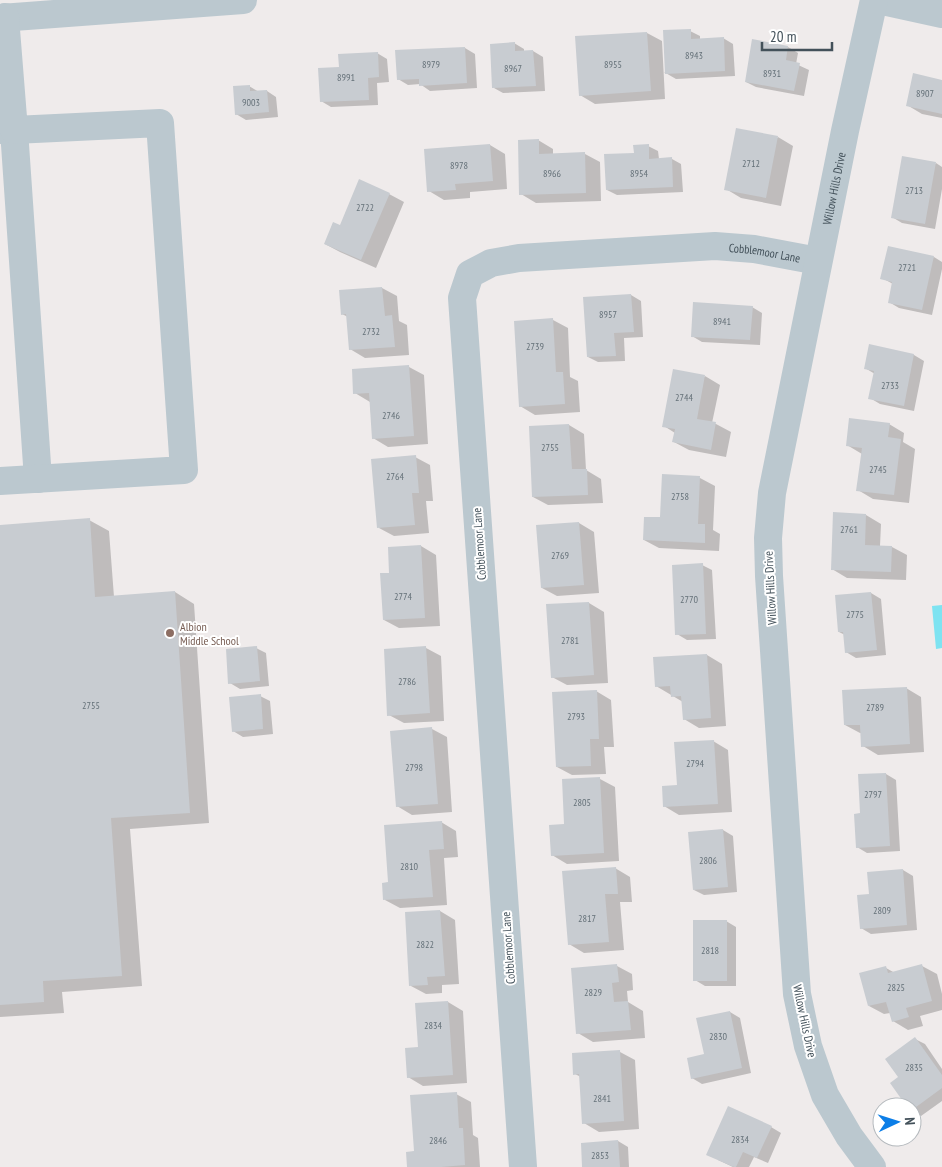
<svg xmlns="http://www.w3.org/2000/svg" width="942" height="1167" viewBox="0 0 942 1167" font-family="'PT Sans Narrow',sans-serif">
  <rect width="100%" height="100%" fill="#efebeb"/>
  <path fill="#7ee3f1" d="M942,605V648L936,649L932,606Z"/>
  <path fill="#0003" d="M690,31L700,36V40L723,38L733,44L735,76L676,79L664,72H666Z
    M647,33L662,41L665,99L595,104L580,95Z
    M514,43L524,49V52L533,51L543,57L545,91L503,93L494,88Z
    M788,47L798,53L796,64L809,70L804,96L756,87L746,82Z
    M465,48L475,54L477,88L430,91L420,84L408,85L398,79Z
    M377,53L387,59L389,82L377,83L378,105L331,107L321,101L340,68Z
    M942,81V118L922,114L907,105Z
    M249,86L259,92L267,91L276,97L278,117L246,120L236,114Z
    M778,137L793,146L781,206L741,198L726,189Z
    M538,140L553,149V155L585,154L600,162L601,201L536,203L521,194Z
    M490,145L505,154L507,189L470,192V198L444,200L429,191Z
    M648,146L658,151L659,159H672L681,164L683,192L617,195L607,190L635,154Z
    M936,163L942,167V189L935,229L902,223L892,217Z
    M389,194L404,202L376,268L340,252L325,244L341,226Z
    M934,257L942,262V269L932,315L899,308L889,302L893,284L882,278Z
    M382,288L397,296L399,321L407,325L409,355L365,358L350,349L348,317L342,314L340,291Z
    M631,295L641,301L643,337L624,338L625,361L598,362L588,357Z
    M752,307L762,313L760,345L702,342L692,336Z
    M553,320L568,328L570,377L578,381L580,412L535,415L520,406Z
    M870,346L914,355L924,361L914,411L880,404L870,398L875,374L865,368Z
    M409,367L424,375L428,444L388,447L373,438L370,402L355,393Z
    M705,376L720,385L712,423L716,424L731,432L726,457L689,450L674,442L675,433L664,426Z
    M889,424L904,433L903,442L915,449L909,503L873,499L858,490L862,454L847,445Z
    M569,425L584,434L586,470L601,479L603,503L548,505L533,497L530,427Z
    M415,457L430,465L433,501H426L429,533L394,536L379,528Z
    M663,476L700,478L715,486L713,530L720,534L719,551L659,548L644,540L661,519Z
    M866,515L881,524L880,546L892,547L907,555L906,580L847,578L832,569Z
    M89,520L109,531L114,597L175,592L194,604L209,823L130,829L142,986L62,992L64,1013L0,1017V526Z
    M579,523L594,532L599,593L557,596L542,588L537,527Z
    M421,546L436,555L440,626L399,628L384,620Z
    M702,565L712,570L716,639L687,640L677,634Z
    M871,593L881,599L886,655L856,658L846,652L845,635L839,632Z
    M589,603L604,612L608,683L567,685L552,677Z
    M256,648L266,653L269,686L240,689L230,683Z
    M426,648L441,656L444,721L404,723L389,715Z
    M707,655L722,664L726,726L699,728L684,719L683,702L656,686Z
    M906,688L921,697L924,752L878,755L863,746L862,733H860L845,725Z
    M596,691L611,700L614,747H604L606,774L572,775L557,767Z
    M260,696L270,701L273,734L243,737L233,731Z
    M432,729L447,737L452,812L412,815L397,806Z
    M713,741L728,750L732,812L679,815L664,806L678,786Z
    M886,774L896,780L900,851L867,853L857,847L862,814Z
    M600,779L615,787L619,861L567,864L552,855L565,826Z
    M441,822L456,831L458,857L444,858L447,905L400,908L385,900L389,884Z
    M723,830L733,836L737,892L704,895L694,890Z
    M615,868L630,877L632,902H620L624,950L584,953L569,944Z
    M903,870L913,876L917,930L871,934L861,928L871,895Z
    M440,911L455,920L459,984L442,985V993L426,994L411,986L406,913Z
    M726,921L736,927V986H705L695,980Z
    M617,966L632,974L633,990L627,991L628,1002L643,1011L645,1038L593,1042L578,1033Z
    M922,966L937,974L942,994V1010L920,1016L923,1026L908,1030L893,1021L890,1013L884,1014L869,1006L886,968L895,973Z
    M448,1002L463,1011L467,1083L423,1086L408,1077L420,1048Z
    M730,1012L740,1018L751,1073L702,1084L692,1078Z
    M915,1039L925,1044L942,1069V1101L921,1116L912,1111V1107H909L900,1077Z
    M620,1052L635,1060L639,1129L599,1132L584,1123L581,1077L575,1074Z
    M456,1094L471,1102L473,1135L478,1138L480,1167H408L415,1153Z
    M771,1127L781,1133L768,1163L754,1157L749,1167H733L718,1160Z
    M618,1141L628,1147L629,1167H583Z"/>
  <path fill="#c8ccd1" d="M691,29V39L724,37L725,71L665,74L663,30Z
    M647,32L651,91L579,96L575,36Z
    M752,39L788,46L786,60L800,63L794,91L745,82Z
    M515,42V51L533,50L536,86L492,88L490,44Z
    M465,47L467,83L419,86V79L397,80L395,50Z
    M378,52L379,77L368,78L369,100L320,102L318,68L339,67L338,54Z
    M913,73L942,80V114L906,106Z
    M250,85V91L267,90L269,112L235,115L233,86Z
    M736,128L778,136L766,198L724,190Z
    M539,139V154L585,152L586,193L519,195L518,140Z
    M490,144L493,181L455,184L456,190L427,192L424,149Z
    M649,144V159L672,157L673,187L606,190L604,154L634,153L633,145Z
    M902,156L936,162L925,224L891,218Z
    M359,179L390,193L361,260L324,244L333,222L340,225Z
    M888,246L934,256L922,310L888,303L892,282L880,279Z
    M382,287L385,316L392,315L395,347L349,350L346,314L341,315L339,290Z
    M631,294L634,332L614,333L616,356L587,357L583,297Z
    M693,302L753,306L750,340L691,337Z
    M553,318L556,372H563L565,404L519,407L514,321Z
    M869,344L914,354L904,406L868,399L874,371L864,369Z
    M409,365L414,436L372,439L369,393L353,394L352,369Z
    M673,369L705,375L697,419L716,422L711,450L672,442L675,429L662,427Z
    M849,418L890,423L888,437L901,439L894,495L856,491L862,448L846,446Z
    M569,424L572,469H587L588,495L532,497L529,426Z
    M416,455L419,493H412L415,525L377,528L371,459Z
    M662,474L700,476L698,524H705V543L643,540L644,517H660Z
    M833,512L866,514L865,545L892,546L891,572L831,570Z
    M90,518L95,597L175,591L190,813L111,818L122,976L43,981L44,1002L0,1005V525Z
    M579,522L584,585L541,588L536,525Z
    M421,545L425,618L383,620L380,573H389L388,547Z
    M703,563L706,634L675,635L672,565Z
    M871,592L877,650L845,653L843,632H838L835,595Z
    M589,602L594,675L551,678L546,604Z
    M257,646L260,681L228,684L226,649Z
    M426,646L430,713L387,716L384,649Z
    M707,654L711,718L683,720L681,696L671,697L670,686L655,687L653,657Z
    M907,687L910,744L861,747L860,725H844L842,690Z
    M597,690L599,739H590L591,766L556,767L552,692Z
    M261,694L263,729L232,732L229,697Z
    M432,727L438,804L396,807L390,731Z
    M714,740L718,804L663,807L662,786L677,785L674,742Z
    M886,773L890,846L856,848L854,814L860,813L858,774Z
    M600,777L604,853L551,856L549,825L564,824L562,779Z
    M442,821L444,849L429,850L433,897L383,900L382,883L388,882L384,825Z
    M723,829L728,887L693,890L688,832Z
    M616,867L618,894H605L609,942L568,945L562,871Z
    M903,869L907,925L860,929L857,895L869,894L867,872Z
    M440,910L445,976L427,977L428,985L409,986L405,912Z
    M693,920H727V981H693Z
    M617,964L619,982L612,983L614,1002L628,1001L631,1030L576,1034L571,968Z
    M922,964L932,1001L906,1008L909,1017L892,1022L886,1002L868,1006L859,973L886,966L888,973Z
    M448,1001L453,1075L407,1078L405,1048L418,1047L415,1003Z
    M730,1011L742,1068L691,1079L687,1058L704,1054L696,1018Z
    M915,1037L942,1075V1088L912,1110V1107H907L890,1083L898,1077L885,1059Z
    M620,1050L624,1121L582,1124L579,1074L573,1075L572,1053Z
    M457,1092L459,1128H463L465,1165L441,1167H407L406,1152L414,1151L410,1095Z
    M728,1106L772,1126L757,1158L743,1152L736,1167H734L706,1155Z
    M618,1140L620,1167H582L581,1143Z"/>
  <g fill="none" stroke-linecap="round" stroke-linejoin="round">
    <g stroke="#bbc8cf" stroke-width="28">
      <path d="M878,0L942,14"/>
      <path d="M0,18L243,0"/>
      <path d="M0,130H14L38,479"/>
      <path d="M0,481L184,470L160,123L14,130L5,17"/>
      <path id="s1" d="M523,1167L462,298L470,274L491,263L519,258L715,246L754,249L818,261"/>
      <path id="s2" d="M872,1167L849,1136L825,1095L808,1046L797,994L769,576L768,538L772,493L845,131L874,0"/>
    </g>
  </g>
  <circle fill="#8d6e63" stroke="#fff" stroke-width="2" cx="170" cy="633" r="5"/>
  <g text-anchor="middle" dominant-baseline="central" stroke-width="4" stroke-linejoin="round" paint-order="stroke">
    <g font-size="10" fill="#647078">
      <text x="694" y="55">8943</text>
      <text x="431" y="64">8979</text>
      <text x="613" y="64">8955</text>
      <text x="513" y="68">8967</text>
      <text x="772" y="73">8931</text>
      <text x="346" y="77">8991</text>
      <text x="925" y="93">8907</text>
      <text x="251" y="102">9003</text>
      <text x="751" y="163">2712</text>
      <text x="459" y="165">8978</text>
      <text x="552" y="173">8966</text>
      <text x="639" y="173">8954</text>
      <text x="914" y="190">2713</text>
      <text x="365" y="207">2722</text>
      <text x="907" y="267">2721</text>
      <text x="608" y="314">8957</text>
      <text x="722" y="321">8941</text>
      <text x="371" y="331">2732</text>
      <text x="535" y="346">2739</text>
      <text x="890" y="385">2733</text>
      <text x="684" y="397">2744</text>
      <text x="391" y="415">2746</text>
      <text x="550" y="447">2755</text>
      <text x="878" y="469">2745</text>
      <text x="395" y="476">2764</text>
      <text x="680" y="496">2758</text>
      <text x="849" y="529">2761</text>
      <text x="560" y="555">2769</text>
      <text x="403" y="596">2774</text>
      <text x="689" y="599">2770</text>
      <text x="855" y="614">2775</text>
      <text x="570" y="640">2781</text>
      <text x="407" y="681">2786</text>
      <text x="91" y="705">2755</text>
      <text x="875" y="707">2789</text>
      <text x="576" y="716">2793</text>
      <text x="695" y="763">2794</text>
      <text x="414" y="767">2798</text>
      <text x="873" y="794">2797</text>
      <text x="582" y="802">2805</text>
      <text x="708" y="860">2806</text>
      <text x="409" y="866">2810</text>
      <text x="882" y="910">2809</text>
      <text x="587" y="918">2817</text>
      <text x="425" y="944">2822</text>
      <text x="710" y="950">2818</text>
      <text x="896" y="987">2825</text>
      <text x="593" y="992">2829</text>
      <text x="433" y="1025">2834</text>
      <text x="718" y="1036">2830</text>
      <text x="914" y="1067">2835</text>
      <text x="602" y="1098">2841</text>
      <text x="740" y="1139">2834</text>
      <text x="438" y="1140">2846</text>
      <text x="600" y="1155">2853</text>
    </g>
    <g font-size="12" fill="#43515a" stroke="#fff">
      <text stroke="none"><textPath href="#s2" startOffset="1004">Willow Hills Drive</textPath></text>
      <text stroke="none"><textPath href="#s1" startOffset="1195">Cobblemoor Lane</textPath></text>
      <text transform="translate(479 544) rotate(-94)">Cobblemoor Lane</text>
      <text transform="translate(770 588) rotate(-93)">Willow Hills Drive</text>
      <text transform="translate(508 948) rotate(-94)">Cobblemoor Lane</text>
      <text transform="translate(805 1021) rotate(78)">Willow Hills Drive</text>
    </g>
    <g font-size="12" fill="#785e54" stroke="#fff" text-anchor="start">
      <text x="180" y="626">Albion<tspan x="180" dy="14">Middle School</tspan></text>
    </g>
  </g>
  <g transform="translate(897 1122) rotate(86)"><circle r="24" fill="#ffffff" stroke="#b4b9bd"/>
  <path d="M0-4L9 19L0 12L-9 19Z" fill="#0c7ee7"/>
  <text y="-8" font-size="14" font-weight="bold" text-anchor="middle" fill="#43515a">N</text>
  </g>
  <path d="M762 42v8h70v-8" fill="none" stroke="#43515a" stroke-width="2.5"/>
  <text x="770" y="42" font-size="15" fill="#43515a" stroke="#ffffff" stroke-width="4" paint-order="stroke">20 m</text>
</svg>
